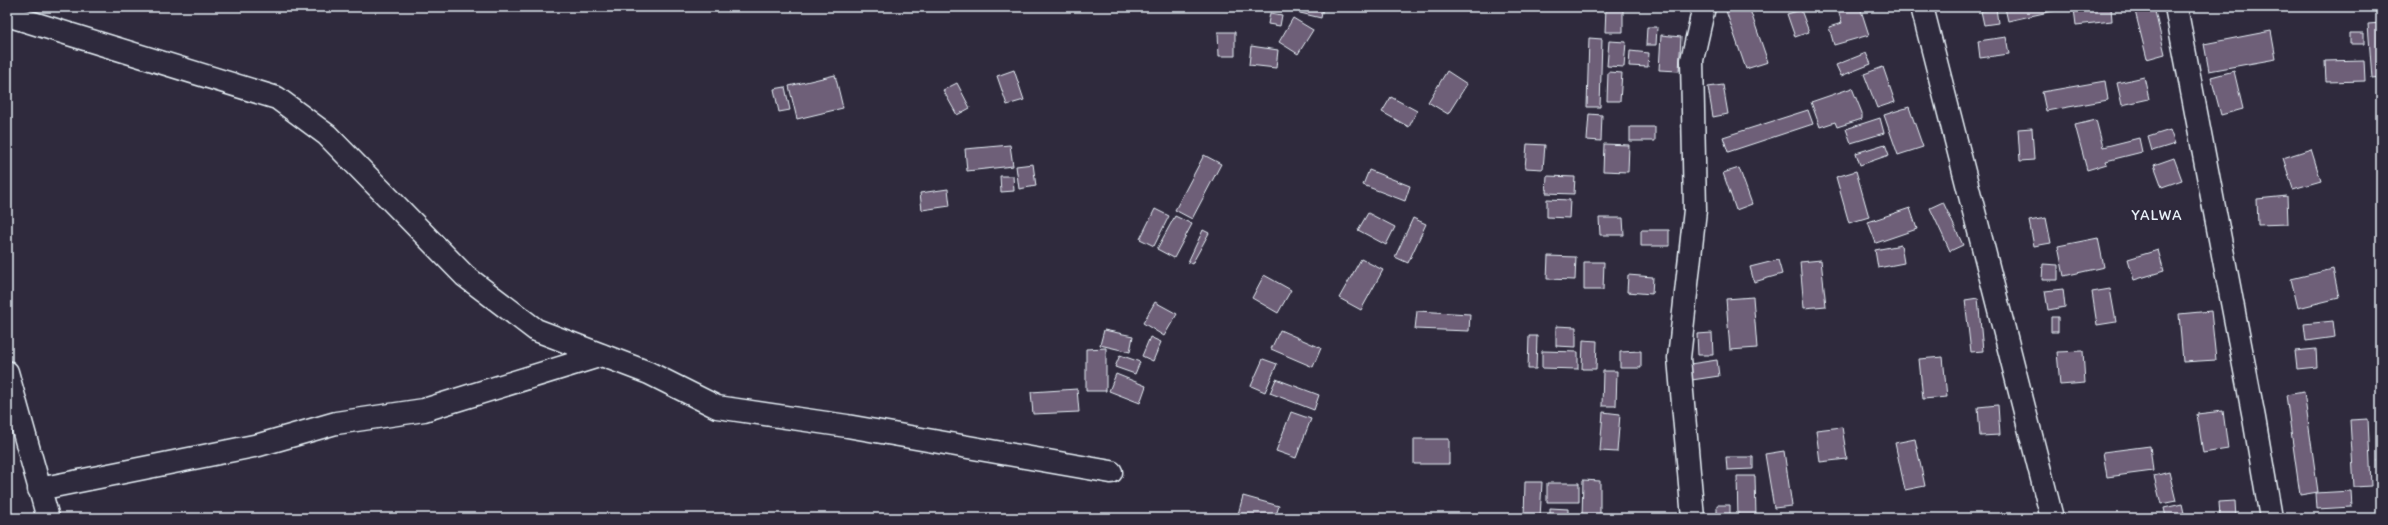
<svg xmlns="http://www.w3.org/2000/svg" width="2388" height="525" viewBox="0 0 2388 525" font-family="Itim,sans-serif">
  <rect width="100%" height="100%" fill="#2f2a3d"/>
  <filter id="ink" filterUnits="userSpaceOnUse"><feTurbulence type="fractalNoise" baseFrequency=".025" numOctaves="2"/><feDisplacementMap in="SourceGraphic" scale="8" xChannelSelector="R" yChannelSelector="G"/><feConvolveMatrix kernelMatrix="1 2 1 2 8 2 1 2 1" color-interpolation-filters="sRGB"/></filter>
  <g filter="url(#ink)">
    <path fill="#6e5e78" stroke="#e8f1f8" d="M1248,7H1262V9Z
      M1275,7H1323L1321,18Z
      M1606,7H1623V32H1605Z
      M1729,7H1749L1768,62L1746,69L1725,8Z
      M1753,7H1772L1754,12Z
      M1837,7H1860L1869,35L1834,45L1829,27L1842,23Z
      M2011,7H2071L2008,21L2005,8Z
      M2111,7L2112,21L2076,25L2074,9Z
      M2134,7H2154L2165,54L2147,59Z
      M1996,8L1998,23L1984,25L1981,11Z
      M1801,10L1809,32L1795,37L1787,14Z
      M1270,13L1282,15L1280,26L1268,24Z
      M1293,18L1313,30L1298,54L1279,42Z
      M2381,23V77L2372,78L2368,24Z
      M1647,27H1657L1656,45H1646Z
      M2271,31L2276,59L2209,71L2204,44Z
      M1218,32H1235V56H1219Z
      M2350,33H2364V44H2350Z
      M1661,35L1681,37L1679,71L1659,70Z
      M2006,37L2009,54L1980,58L1978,41Z
      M1589,38L1602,39L1600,107H1587Z
      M1609,41L1626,42L1624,67L1607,66Z
      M1251,46L1278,50L1276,68L1249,65Z
      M1630,51L1649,53L1648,67L1629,66Z
      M1866,53L1871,64L1841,76L1836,65Z
      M2364,60L2365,81L2326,82L2325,61Z
      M1883,67L1895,102L1877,108L1864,74Z
      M1014,70L1024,100L1007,105L997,76Z
      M1447,71L1467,84L1448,114L1428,102Z
      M2234,71L2243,109L2221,115L2211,77Z
      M1608,72L1622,73L1620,101H1607Z
      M835,75L843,108L797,119L789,86Z
      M2144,77L2149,99L2122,105L2117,83Z
      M2105,81L2108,100L2046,111L2042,92Z
      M957,83L970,108L957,115L943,90Z
      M1723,85L1728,114L1713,117L1708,87Z
      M785,87L790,110L779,112L774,89Z
      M1852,88L1862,113V119L1837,127L1835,122L1820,127L1811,102Z
      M1391,97L1417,111L1409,127L1382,112Z
      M1909,107L1923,147L1898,155L1884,115Z
      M1808,110L1813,124L1728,152L1723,137Z
      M1589,114L1602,115L1601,141L1587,140Z
      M1880,118L1884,133L1851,143L1846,129Z
      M2096,120L2103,147L2139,138L2142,152L2106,161L2107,164L2087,170L2075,125Z
      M1630,127H1655V141H1630Z
      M2032,128L2034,160L2020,161L2018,129Z
      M2170,130L2175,144L2152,151L2148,137Z
      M1527,144L1545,145L1543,169L1525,168Z
      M1604,144L1629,145L1628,172L1603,171Z
      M1885,144L1889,155L1860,165L1856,153Z
      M1010,145L1013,166L967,171L965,149Z
      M2311,149L2321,181L2293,189L2283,158Z
      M1204,155L1221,164L1192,219L1175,210Z
      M2174,158L2182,180L2162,187L2154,165Z
      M1033,164L1036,186L1019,189L1016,166Z
      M1739,168L1752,204L1736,210L1723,173Z
      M1369,170L1410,186L1405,201L1363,185Z
      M1856,171L1869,217L1849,223L1836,177Z
      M1000,176H1013L1014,191L1001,192Z
      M1547,176L1575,177L1574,194L1546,193Z
      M948,189L950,206L922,210L920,193Z
      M2287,196L2288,224L2258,225L2257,199Z
      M1547,199L1570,200L1569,218L1547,217Z
      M1943,202L1963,245L1950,251L1930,208Z
      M1910,208L1917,229L1876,243L1868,222Z
      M1155,209L1169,216L1154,246L1140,239Z
      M1368,213L1395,227L1386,245L1358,230Z
      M1175,216L1192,224L1174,258L1157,249Z
      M1413,218L1426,224L1408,263L1395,257Z
      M1599,218H1623L1624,235H1600Z
      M2046,218L2051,243L2034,246L2029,221Z
      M1203,230L1209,233L1192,264L1188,262Z
      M1641,230H1669V246H1641Z
      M2098,238L2104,267L2064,276L2058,246Z
      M1901,245L1904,263L1878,268L1875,250Z
      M2158,250L2164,271L2134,280L2128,259Z
      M1548,256L1576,257L1575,280L1547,279Z
      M1361,259L1383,270L1361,310L1339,298Z
      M1778,260L1782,274L1754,282L1750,267Z
      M1821,260L1826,306L1804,308L1800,262Z
      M1584,262H1604L1603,290H1584Z
      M2043,264L2058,265V280H2042Z
      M2333,269L2339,298L2298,308L2291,279Z
      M1264,275L1291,290L1278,313L1252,298Z
      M1628,275L1653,277L1652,294L1627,292Z
      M2063,289L2065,307L2048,310L2045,291Z
      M2110,289L2116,322L2097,325L2092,292Z
      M1753,297L1757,348L1730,350L1726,299Z
      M1978,298L1983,351L1971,352L1965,300Z
      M1155,302L1177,314L1164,336L1143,323Z
      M1417,311L1470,314L1469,331L1415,329Z
      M2211,311L2216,360L2183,362L2179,314Z
      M2381,315V340H2379Z
      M2051,317H2058V332H2051Z
      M2333,321L2335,337L2306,341L2304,324Z
      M1556,326L1576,327V347L1556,346Z
      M1104,330L1133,336L1130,352L1100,345Z
      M1280,330L1321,348L1313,367L1271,349Z
      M1712,333L1713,355H1698L1697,334Z
      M1529,336H1537L1536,369H1528Z
      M1150,337L1161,342L1153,361L1142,356Z
      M1583,340L1597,341L1596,369H1582Z
      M1106,348V391H1086V349Z
      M2316,349L2317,367L2297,369L2295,351Z
      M1542,351L1578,352V369L1542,368Z
      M1641,351V368H1620V352Z
      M2083,351L2085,383L2060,385L2057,352Z
      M1120,355L1140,362L1135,374L1115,367Z
      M1943,357L1947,397L1923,399L1919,359Z
      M1263,359L1277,364L1265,392L1251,386Z
      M1717,360L1719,376L1685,381L1683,365Z
      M1603,371H1617L1616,406H1602Z
      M1116,374L1146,386L1140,403L1109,391Z
      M1276,379L1319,395L1314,410L1270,393Z
      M1077,389L1079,412L1033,414L1031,392Z
      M2304,392L2318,492L2300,495L2286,395Z
      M1998,405L2000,435L1980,436L1978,407Z
      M2223,411L2228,449L2203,453L2197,414Z
      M1291,412L1311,419L1296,458L1276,451Z
      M1603,412L1620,414L1617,452L1600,451Z
      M2368,419L2371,486L2354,487L2350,420Z
      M1842,427L1847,459L1820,462L1816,430Z
      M1414,439H1449V464H1414Z
      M1915,439L1925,486L1905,490L1895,443Z
      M2150,446L2153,471L2107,477L2103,452Z
      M1784,451L1792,506L1774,508L1765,454Z
      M1726,457H1753V469L1727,470Z
      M2381,459V478L2377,460Z
      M2169,472L2176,501L2161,504L2154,476Z
      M1737,476H1755L1756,517L1738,518Z
      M1583,480L1600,481V518H1582Z
      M1525,482H1542L1540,518H1524Z
      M1547,483H1579V502H1547Z
      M2351,491L2352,507L2317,509L2316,493Z
      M1243,496L1279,506L1275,518H1237Z
      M2235,501L2236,518H2220L2219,502Z
      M2182,504L2184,513L2166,517L2164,508Z
      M1717,505H1730V518H1717Z
      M1550,508L1568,509V518H1550Z"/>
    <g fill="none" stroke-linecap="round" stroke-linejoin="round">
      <defs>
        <path id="street" d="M1922,7L2052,518
          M2176,7L2254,418L2271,518
          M7,15L277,98L327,135L465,276L536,330L649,373L717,407L847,426L1111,472
          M7,372L48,518
          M39,489L259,445L336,423L424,410L602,355
          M1693,518L1679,358L1695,210L1692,60L1704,7"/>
      </defs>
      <use href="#street" stroke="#e8f1f8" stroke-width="25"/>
      <use href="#street" stroke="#2f2a3d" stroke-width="22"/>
    </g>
  </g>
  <g text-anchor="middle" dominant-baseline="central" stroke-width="4" stroke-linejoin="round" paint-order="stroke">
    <g font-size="15" letter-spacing="1" fill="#e8f1f8" stroke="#2f2a3d">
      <text x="2157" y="215">YALWA</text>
    </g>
  </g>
  <rect width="2388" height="525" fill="none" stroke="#2f2a3d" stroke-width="24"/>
  <rect x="12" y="12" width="2364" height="501" fill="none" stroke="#e8f1f8" stroke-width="1.5" filter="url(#ink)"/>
</svg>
